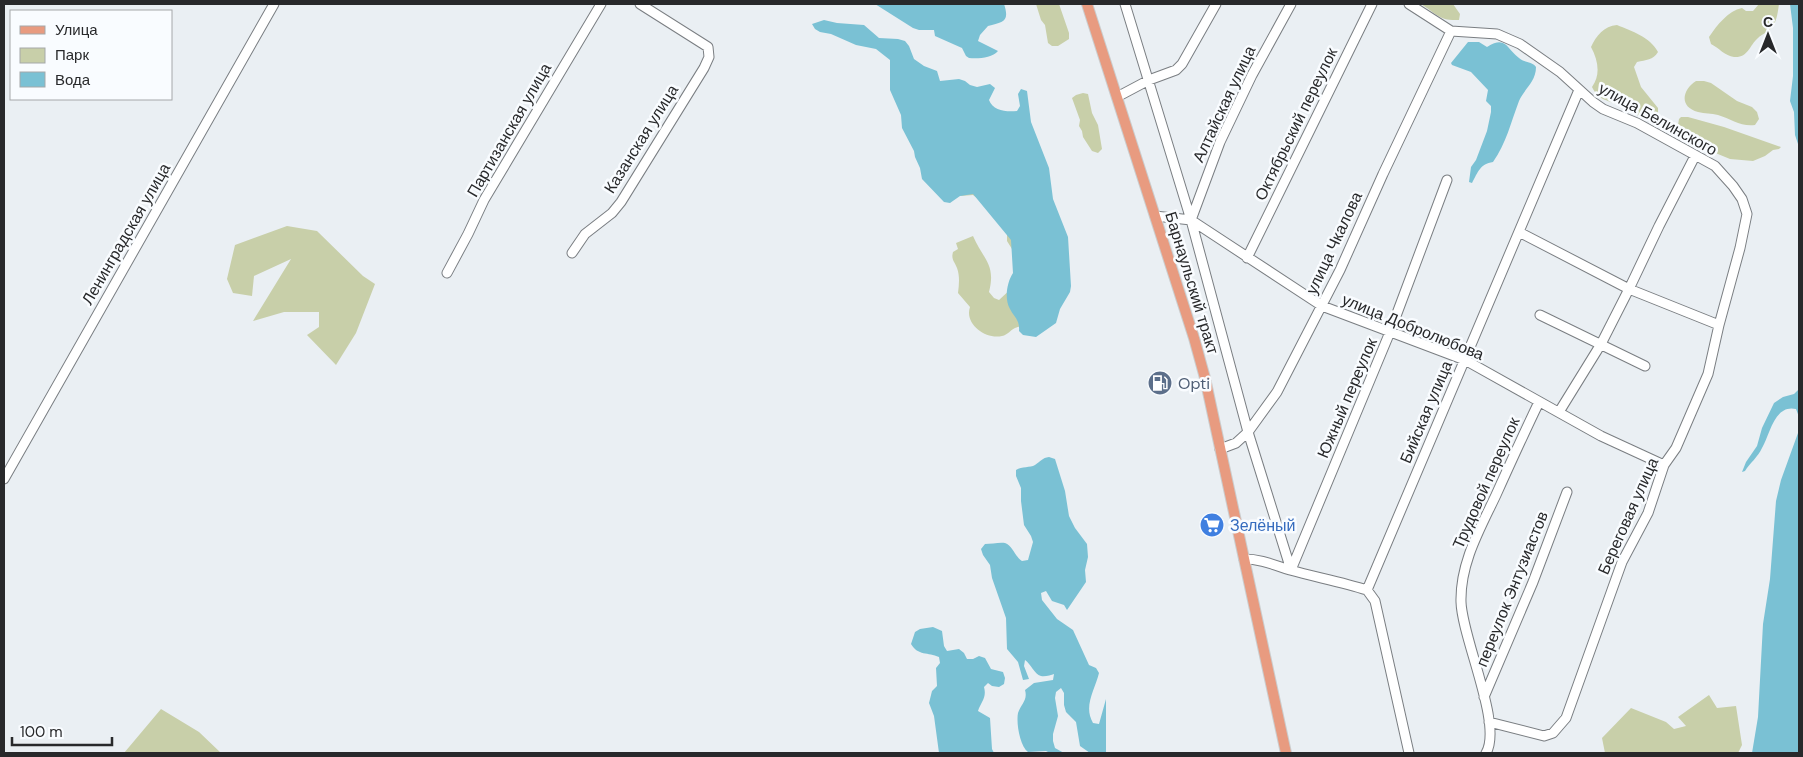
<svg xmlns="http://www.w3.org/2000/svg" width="1803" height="757" viewBox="0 0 1803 757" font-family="'DM Sans',sans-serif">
  <rect width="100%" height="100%" fill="#eaeff3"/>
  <path fill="#c8cfa9" d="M1036,4H1059L1069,33V39L1058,46H1052L1048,43L1045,25L1041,20Z
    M1421,4H1453L1460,14L1459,20C1439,21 1437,14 1421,4Z
    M1759,4H1779C1778,11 1777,20 1773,26C1769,32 1762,34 1758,38C1749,46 1748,58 1734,57C1725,56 1719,48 1711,44L1709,37C1717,25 1728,11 1742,8L1746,11H1753Z
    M1617,25C1632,31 1650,37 1658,52C1653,60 1646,60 1637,62L1634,67L1641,87L1658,108V115C1643,123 1631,111 1618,105C1606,99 1599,101 1592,87C1601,75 1598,60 1591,47C1596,36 1604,26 1617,25Z
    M1696,81H1704L1711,83L1737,101L1752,107L1757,112L1759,119L1755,125C1741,127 1731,119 1718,115C1711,113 1705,114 1698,112C1679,107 1682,90 1696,81Z
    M1083,93L1088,94L1092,113L1098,125L1102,149L1098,153L1092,151L1083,137L1082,131L1079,126L1080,120L1072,98L1076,95Z
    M1681,117H1688L1724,127L1781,147L1779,149L1773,150L1765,156L1753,161L1730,159L1713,152L1699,140L1690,136L1678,125L1679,119Z
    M994,142L1031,324C1026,325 1020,326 1015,328C1010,330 1008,335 1002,336C986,340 964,324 970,307L958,293C959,285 960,276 957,268C954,261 951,259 953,252L958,249L956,243L973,236C984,261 996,264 989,292L994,298L999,300L1013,287L1017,257L1007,241V229L977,198L973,195L960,196Z
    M287,226L317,231L363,276L375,284L356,333L336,365L307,335L319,327V312H284L253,321L291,259L254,276L252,296L233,293L227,279L235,245Z
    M1709,695L1717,708L1736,706L1742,745L1738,753H1605L1602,738L1631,708L1666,722L1674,729L1686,726L1678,717Z
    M161,709L199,732L221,753H124Z"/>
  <path fill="#7ac1d4" d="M875,4H1004C1010,22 1003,22 988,26L980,35L978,41L998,51C992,58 978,59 969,58L966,56L962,48L935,36L934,30H919L913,28Z
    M1790,4H1799V147L1795,135L1794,112L1790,101L1793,76V28Z
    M824,20L837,23L864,25L879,38L898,39L905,41L909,46L914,59L924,66L937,71L940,81L959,79L965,81L970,85L977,87L990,84L995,88L989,100C993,111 1006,112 1017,111L1020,106L1018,94L1021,89L1027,91L1031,122L1049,168L1053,199L1068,237L1071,286L1070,292L1060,309L1056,323L1036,337L1023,335L1019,331C1020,320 1014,317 1010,309C1004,299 1007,282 1013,273L1011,240L973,194L960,196L950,203L944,202L922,179L920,168L915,157L914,151L902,128L901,115L890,90V60L876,49L856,45L831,34L820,32L815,29L812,24Z
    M1468,42H1479L1487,47C1506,35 1506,48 1519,58C1524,63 1532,61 1536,67C1536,82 1524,89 1519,101C1511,122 1506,144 1493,162C1480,164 1478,172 1472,183L1469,182L1471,167L1476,160L1487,131L1491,112V106L1486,101L1488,90L1471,72L1452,65L1451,63Z
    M1799,389V417L1796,409C1774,404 1770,435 1762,448C1758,457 1750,463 1745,471L1742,472L1746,462L1757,446L1762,428L1774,403L1783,397L1794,394Z
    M1799,423V753H1752L1758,717L1763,624L1770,579L1776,501L1781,480L1798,433Z
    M1049,457L1055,459L1065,491L1069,516L1075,528L1087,544L1088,557L1085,570L1086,582L1067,610L1064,605L1052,601L1046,591L1041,593L1042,600L1057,619L1073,630L1089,665L1096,668L1099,673C1095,690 1083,706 1093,723L1099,724L1106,699V753H1090L1080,746L1076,722L1066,712L1064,705V693L1061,688L1056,692L1055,698L1058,716L1053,734V741L1055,748L1064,753H1050L1046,751L1028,752C1020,746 1016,723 1018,713C1021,704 1028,700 1025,690L1034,683L1053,680L1054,674C1051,675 1045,677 1041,676C1034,674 1031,664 1025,660L1024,666L1029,679L1023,680L1018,662L1007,649L1006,618L992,578L990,565L983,555L981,549L985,544C991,544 1000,542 1005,543C1013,546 1015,557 1022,561L1028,560L1033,542L1031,536L1024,525L1021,501V488L1016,476V470C1022,466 1030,468 1035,465C1041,461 1042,458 1049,457Z
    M933,627L942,631L944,646L947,651L959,649L964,653L967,659H973L979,656L985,658L991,669L1003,672L1005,678L1004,684L999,687L992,686L988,683L984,687C987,698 981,702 978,711L990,718L992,749L994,753H939L934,716L929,703L932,691L937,686L936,668L940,663L939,657C928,652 918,656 911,644L915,632L920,629Z"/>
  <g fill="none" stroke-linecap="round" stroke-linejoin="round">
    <defs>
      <path id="minor" d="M1125,4L1191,220L1248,432L1291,570
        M1409,4L1451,31L1497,34L1520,44L1560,72L1593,102L1603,109L1637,123L1715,166L1733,186L1742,199L1747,214L1740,248L1719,325L1708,374L1676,448L1664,465L1648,513L1622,562L1566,718L1553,733L1544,736L1489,722
        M1117,97L1149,80L1176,70L1182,64L1216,4
        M1155,216L1191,220L1322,306L1465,360L1601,436L1664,465
        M1191,220L1220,142L1252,75L1291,4
        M1519,232L1629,289L1719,325
        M572,253L585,234L612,213L621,202L704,68L709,57L708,47L640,4
        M1247,258L1372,4
        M447,273L468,234L484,200L601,4
        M1540,315L1645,366
        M1559,412L1601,344L1629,289L1659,226L1695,156
        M1220,449L1236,443L1248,432L1277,392L1340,270L1383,174L1451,31
        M4,479L274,4
        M1244,559C1261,559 1274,565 1290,570C1315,577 1342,582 1367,590
        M1291,570L1390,332L1447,180
        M1484,697L1533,582L1567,492
        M1409,753L1375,601L1367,590L1579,90
        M1486,753C1503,725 1462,638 1461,602C1460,563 1480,529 1496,495C1510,464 1524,433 1539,402"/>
      <path id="major" d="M1087,4L1194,338L1205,378L1286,753"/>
    </defs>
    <use href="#minor" stroke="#7a7e82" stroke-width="11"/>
    <use href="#major" stroke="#cbcccc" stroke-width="12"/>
    <use href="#minor" stroke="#fff" stroke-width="9"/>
    <use href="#major" stroke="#e89b80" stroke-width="10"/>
  </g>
  <defs>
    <symbol id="fuel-disc" viewBox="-11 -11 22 22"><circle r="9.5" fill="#5c6f8a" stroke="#f9fcff"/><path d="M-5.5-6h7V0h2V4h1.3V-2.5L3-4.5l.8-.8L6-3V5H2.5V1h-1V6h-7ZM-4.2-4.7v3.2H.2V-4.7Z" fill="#fff"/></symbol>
    <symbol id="supermarket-disc" viewBox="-11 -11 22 22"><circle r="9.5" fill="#3f7fe0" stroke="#f9fcff"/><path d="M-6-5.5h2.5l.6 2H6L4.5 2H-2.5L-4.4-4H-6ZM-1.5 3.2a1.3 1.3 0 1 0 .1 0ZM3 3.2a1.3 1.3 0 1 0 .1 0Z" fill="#fff"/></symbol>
  </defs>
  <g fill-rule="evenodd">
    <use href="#fuel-disc" x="1146" y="369" width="28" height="28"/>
    <use href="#supermarket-disc" x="1198" y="511" width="28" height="28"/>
  </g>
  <g text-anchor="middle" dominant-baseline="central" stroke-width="5" stroke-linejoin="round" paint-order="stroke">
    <g font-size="16" fill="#28292b" stroke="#f9fcff">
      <text transform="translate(1224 104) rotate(-65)">Алтайская улица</text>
      <text transform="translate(1658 119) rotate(29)">улица Белинского</text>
      <text transform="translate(1296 124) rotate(-64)">Октябрьский переулок</text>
      <text transform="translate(509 130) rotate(-60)">Партизанская улица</text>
      <text transform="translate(641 139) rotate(-58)">Казанская улица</text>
      <text transform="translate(126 234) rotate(-60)">Ленинградская улица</text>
      <text transform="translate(1334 243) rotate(-65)">улица Чкалова</text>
      <text transform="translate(1192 283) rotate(73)">Барнаульский тракт</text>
      <text transform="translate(1413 327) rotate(22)">улица Добролюбова</text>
      <text transform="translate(1347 398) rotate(-67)">Южный переулок</text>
      <text transform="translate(1426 412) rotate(-67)">Бийская улица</text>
      <text transform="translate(1486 483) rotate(-66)">Трудовой переулок</text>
      <text transform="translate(1628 516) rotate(-66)">Береговая улица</text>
      <text transform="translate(1512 589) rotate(-68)">переулок Энтузиастов</text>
    </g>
    <g font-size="16" fill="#4e5e75" stroke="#f9fcff" text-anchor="start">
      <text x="1178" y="383">Opti</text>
    </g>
    <g font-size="16" fill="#366cbe" stroke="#f9fcff" text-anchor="start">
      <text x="1230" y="525">Зелёный</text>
    </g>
  </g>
  <rect width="1803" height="757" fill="none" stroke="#28292b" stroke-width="10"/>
  <rect x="10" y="10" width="162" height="90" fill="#f9fcff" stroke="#a5a8aa"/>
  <rect x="20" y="26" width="25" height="8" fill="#e89b80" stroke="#a5a8aa"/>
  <text x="55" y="35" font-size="15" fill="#28292b">Улица</text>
  <rect x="20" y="48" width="25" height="15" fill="#c8cfa9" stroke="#a5a8aa"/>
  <text x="55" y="60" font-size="15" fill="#28292b">Парк</text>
  <rect x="20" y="72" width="25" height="15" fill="#7ac1d4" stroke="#a5a8aa"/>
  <text x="55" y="85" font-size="15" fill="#28292b">Вода</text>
  <g transform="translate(1768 35)" stroke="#f9fcff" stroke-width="4" paint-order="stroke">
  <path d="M0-4L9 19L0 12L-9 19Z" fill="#28292b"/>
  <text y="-8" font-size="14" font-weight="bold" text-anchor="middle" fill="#28292b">С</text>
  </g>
  <path d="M12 737v8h100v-8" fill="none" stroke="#28292b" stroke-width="2.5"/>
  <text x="20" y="737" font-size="15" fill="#28292b" stroke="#f9fcff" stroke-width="4" paint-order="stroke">100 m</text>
</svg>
